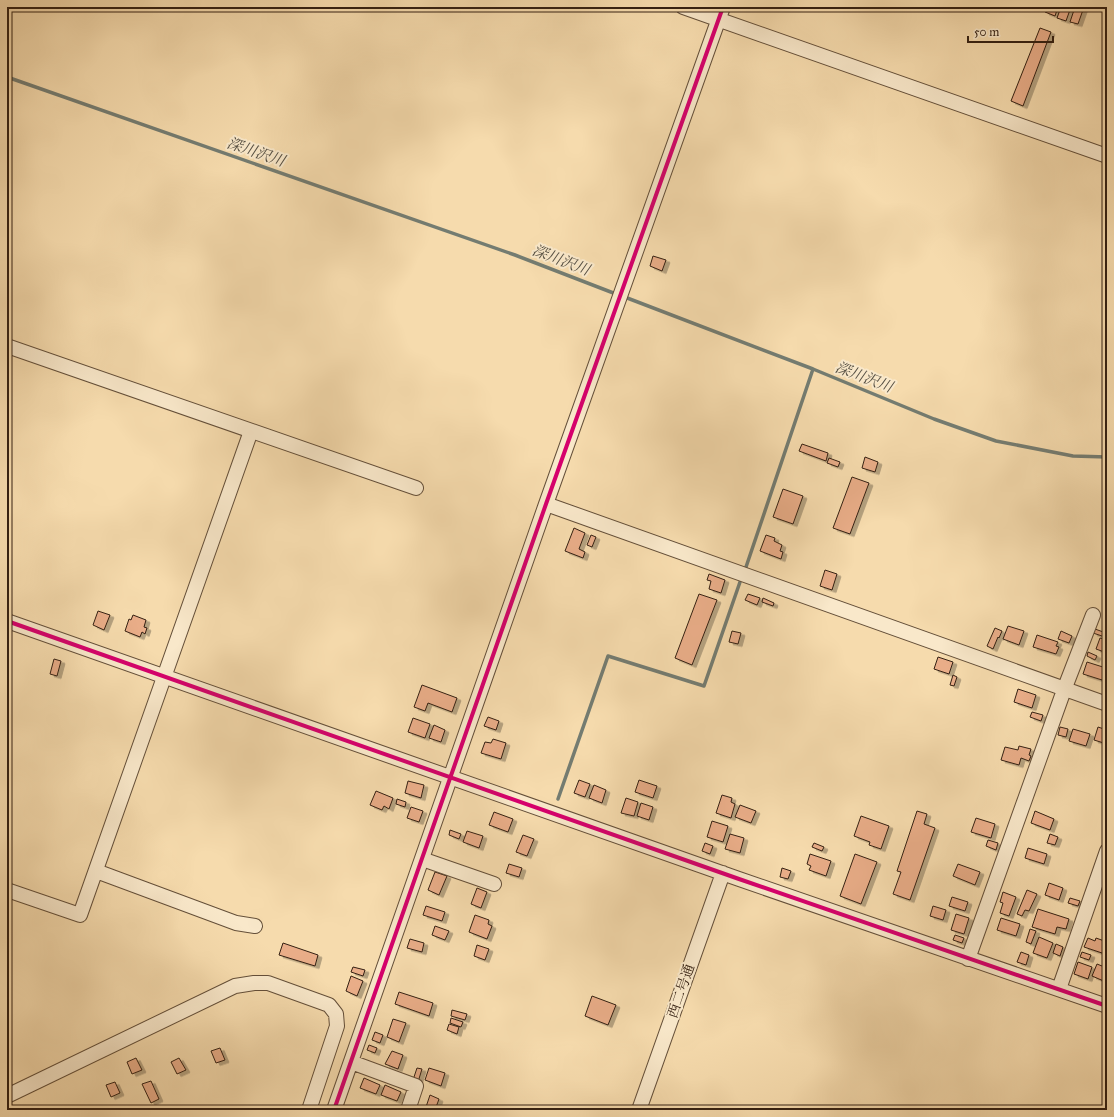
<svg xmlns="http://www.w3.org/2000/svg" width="1114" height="1117" viewBox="0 0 1114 1117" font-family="'IM FELL Great Primer','Noto Serif JP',serif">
  <defs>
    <filter id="shadow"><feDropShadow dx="4" dy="2.5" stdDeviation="0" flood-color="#0004"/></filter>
  </defs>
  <rect width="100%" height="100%" fill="#f6dbad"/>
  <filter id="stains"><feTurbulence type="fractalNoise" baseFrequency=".005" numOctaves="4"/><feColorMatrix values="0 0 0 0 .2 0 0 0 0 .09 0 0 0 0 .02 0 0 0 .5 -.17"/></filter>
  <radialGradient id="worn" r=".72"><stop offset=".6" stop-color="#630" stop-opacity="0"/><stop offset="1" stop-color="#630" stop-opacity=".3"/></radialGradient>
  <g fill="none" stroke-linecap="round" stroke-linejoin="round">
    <path stroke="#747c71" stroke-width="3.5" d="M7,77L515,255L616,294
      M622,296L813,369L934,419L996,441L1073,456L1107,457
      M745,570L813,369
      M558,799L608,656L704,686L740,582"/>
  </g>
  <path fill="#e9ad88" stroke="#342012" filter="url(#shadow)" d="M1047,7H1058L1055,16L1045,12Z
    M1061,7H1071L1066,21L1057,18Z
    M1075,7H1084L1078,24L1070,22Z
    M1040,28L1051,32L1023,106L1011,101Z
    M653,256L666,260L662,271L650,266Z
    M802,444L828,453L826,461L799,451Z
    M865,457L878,462L875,472L862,468Z
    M829,458L840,462L838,467L827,463Z
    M852,477L869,483L850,534L833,528Z
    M783,489L803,496L793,524L773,517Z
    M574,528L585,533L579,549L585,552L583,558L565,551Z
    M591,535L596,537L592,547L587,545Z
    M766,535L775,538L774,541L782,545L780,551L783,552L781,559L760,551Z
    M825,570L837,574L832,590L820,586Z
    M709,574L725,580L721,593L709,589L711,581L707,580Z
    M699,594L717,600L692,665L675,658Z
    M748,594L760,598L757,605L745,600Z
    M763,598L774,603L773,606L762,602Z
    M98,611L110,615L104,630L93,625Z
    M133,615L146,620L144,627L147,628L145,634L142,632L140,637L125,631L129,619L131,620Z
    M1008,626L1024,631L1019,645L1003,639Z
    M995,628L1002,631L999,638L998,637L993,649L987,646Z
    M1095,629L1106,633L1105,637L1093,633Z
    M732,631L741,633L738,644L729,642Z
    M1061,631L1072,636L1069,643L1058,639Z
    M1037,635L1058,642L1056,646L1059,647L1056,654L1033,647Z
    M1100,638L1107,640V653L1096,649Z
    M1088,652L1097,656L1095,660L1087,656Z
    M938,657L953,662L949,674L934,669Z
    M54,659L61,661L57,676L50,674Z
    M1087,662L1106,668L1102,680L1083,674Z
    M953,675L957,677L954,686L950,685Z
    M422,685L457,698L452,712L428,703L425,711L414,707Z
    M1018,689L1036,695L1032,708L1014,702Z
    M1032,712L1043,715L1041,721L1030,717Z
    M488,717L499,721L496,730L484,726Z
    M413,718L430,724L425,738L408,732Z
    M434,725L445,730L441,742L429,738Z
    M1060,727L1068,729L1066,737L1058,735Z
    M1098,727L1107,730V744L1094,740Z
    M1073,729L1090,734L1086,746L1069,741Z
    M493,739L506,743L501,759L481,753L485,742L491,743Z
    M1019,746L1031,749L1029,755L1031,756L1029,761L1021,758L1019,765L1001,760L1005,747L1018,750Z
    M579,780L590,784L585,797L574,793Z
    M639,780L657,786L653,798L635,792Z
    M408,781L424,785L421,798L405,793Z
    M594,785L606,790L602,803L589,798Z
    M376,791L393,798L389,809L384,806L382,810L370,805Z
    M722,795L732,798L731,802L735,804L731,818L716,813Z
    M626,798L638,802L634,816L621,813Z
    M397,799L406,802L405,807L396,804Z
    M641,803L653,807L649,820L637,816Z
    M740,805L756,811L751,823L735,817Z
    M411,807L423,811L419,822L407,818Z
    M917,811L927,814L924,824L935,828L910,900L893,894L901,872L897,871Z
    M1035,811L1054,819L1050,830L1031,823Z
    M494,812L513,819L508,832L489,825Z
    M861,816L889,826L881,849L869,845L870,842L854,836Z
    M976,818L995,824L991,838L971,832Z
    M712,821L728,826L723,842L707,837Z
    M450,830L461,834L459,839L449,835Z
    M467,831L483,836L479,848L463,842Z
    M730,834L744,838L740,853L725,849Z
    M1050,834L1058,837L1055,845L1047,843Z
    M523,835L534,839L527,856L516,852Z
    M988,840L998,843L996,850L986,846Z
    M705,843L713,846L710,854L702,851Z
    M814,843L824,847L822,851L812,847Z
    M1028,848L1047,854L1044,864L1025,858Z
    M810,854L831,861L826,876L809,870L811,866L807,864Z
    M855,854L877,862L861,904L840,896Z
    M509,864L522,868L519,877L506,873Z
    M958,864L980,872L975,885L953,876Z
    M782,868L791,871L788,879L780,877Z
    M435,872L447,876L439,895L428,890Z
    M1049,883L1063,888L1059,900L1045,895Z
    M477,888L487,892L481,908L471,904Z
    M1027,890L1037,894L1029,911L1025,910L1022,916L1017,914Z
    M1003,892L1016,897L1009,916L1000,913L1003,903L1000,902Z
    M952,897L968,902L965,911L949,906Z
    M1070,898L1080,901L1078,906L1068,903Z
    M426,906L445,912L442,921L423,915Z
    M933,906L946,910L943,920L930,916Z
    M1038,909L1069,919L1066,929L1057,927L1055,934L1032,927Z
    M956,914L969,918L964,934L951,930Z
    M475,915L489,920L488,924L492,926L487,939L469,932Z
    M1001,918L1020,924L1016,936L997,930Z
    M435,926L449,931L445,940L432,935Z
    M1030,929L1036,931L1031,944L1026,942Z
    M955,935L964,938L962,943L953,940Z
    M1039,937L1053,943L1047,958L1033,953Z
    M1088,938L1095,941L1096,938L1107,942V949L1105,954L1084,947Z
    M410,939L424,943L422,952L407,948Z
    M283,943L318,955L315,966L279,955Z
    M1056,944L1063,947L1060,956L1053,953Z
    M477,945L489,949L485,960L474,956Z
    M1021,952L1029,955L1026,965L1017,962Z
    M1082,952L1091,955L1089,960L1080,957Z
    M1078,962L1092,967L1088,979L1074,974Z
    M1097,964L1107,968L1106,982L1092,976Z
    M353,967L365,970L363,976L351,972Z
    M351,976L363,981L357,996L346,991Z
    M399,992L433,1003L429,1016L395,1004Z
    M592,996L616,1005L608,1025L585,1016Z
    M452,1010L467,1014L465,1020L451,1016Z
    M451,1018L463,1022L461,1027L450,1023Z
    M393,1019L406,1023L399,1042L387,1037Z
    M449,1024L459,1027L457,1034L447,1030Z
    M375,1032L383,1035L380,1043L372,1040Z
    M369,1045L377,1048L375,1053L367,1050Z
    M220,1048L225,1060L216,1063L211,1051Z
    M392,1051L403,1055L398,1069L385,1064Z
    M136,1058L142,1070L132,1074L127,1062Z
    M179,1058L186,1070L177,1074L171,1062Z
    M417,1068L422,1069L418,1082L413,1080Z
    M429,1068L445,1073L441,1086L425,1080Z
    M364,1078L380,1085L376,1094L360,1088Z
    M151,1081L159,1099L151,1103L142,1084Z
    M115,1082L120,1093L111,1097L106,1085Z
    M385,1085L401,1092L397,1101L381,1095Z
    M430,1095L439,1099L435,1110H425Z"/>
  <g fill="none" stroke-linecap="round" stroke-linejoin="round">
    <defs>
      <path id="minor" d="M683,7L1107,156
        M7,346L416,488
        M546,504L1107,704
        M7,621L739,879L1107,1006
        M422,859L494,884
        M96,871L236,923L255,926
        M7,890L80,915L251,431
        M968,959L1064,690L1093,615
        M1059,989L1107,851
        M351,1062L416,1086L408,1110
        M7,1096L235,986L254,983H268L329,1005L336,1014L337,1026L309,1110
        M334,1110L546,504L723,7
        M639,1110L723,873"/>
    </defs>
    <use href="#minor" stroke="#644f39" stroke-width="16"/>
    <use href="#minor" stroke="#f9e8ca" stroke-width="14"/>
    <defs>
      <path id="cycleway" d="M7,621L739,879L1107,1006
        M334,1110L546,504L723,7"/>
    </defs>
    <use href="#cycleway" stroke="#f9e8ca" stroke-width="6"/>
    <use href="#cycleway" stroke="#d6006c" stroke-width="4"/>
  </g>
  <g text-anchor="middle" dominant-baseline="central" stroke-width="4" stroke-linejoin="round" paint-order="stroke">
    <g font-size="14" fill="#342012" stroke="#f9e8ca">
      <text transform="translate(681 991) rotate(-71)">西二号通</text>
    </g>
    <g font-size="15" font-style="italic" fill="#544e42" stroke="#f9e8ca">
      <text transform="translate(256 152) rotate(19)">深川沢川</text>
      <text transform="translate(561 260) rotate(21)">深川沢川</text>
      <text transform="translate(864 377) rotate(21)">深川沢川</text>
    </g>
  </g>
  <rect width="1114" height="1117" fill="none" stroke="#f6dbad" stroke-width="24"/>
  <rect x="8" y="8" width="1098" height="1101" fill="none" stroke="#342012" stroke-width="2"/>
  <rect x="12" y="12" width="1090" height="1093" fill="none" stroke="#342012"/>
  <path d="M968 36v6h85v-6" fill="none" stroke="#342012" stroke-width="2"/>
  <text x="974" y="36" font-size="12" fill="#342012" stroke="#f9e8ca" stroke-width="3" paint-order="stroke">50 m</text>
  <rect width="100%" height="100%" filter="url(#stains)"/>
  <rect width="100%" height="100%" fill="url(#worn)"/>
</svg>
